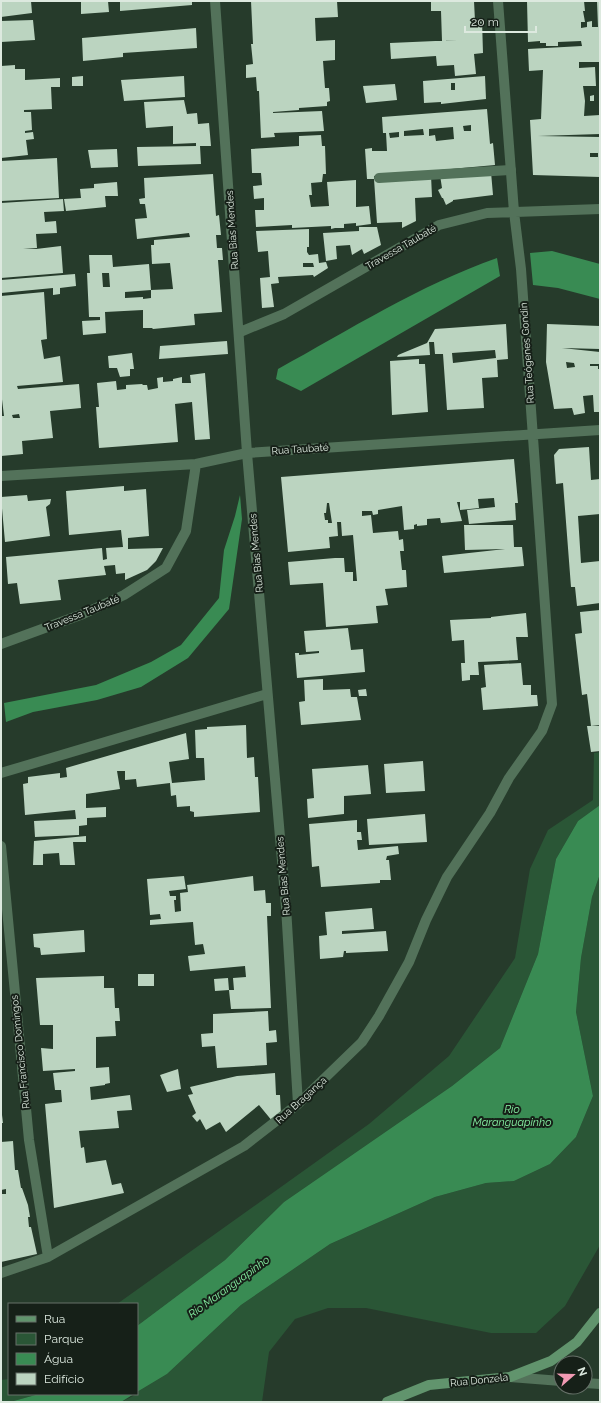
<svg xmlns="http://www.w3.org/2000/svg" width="601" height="1403" viewBox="0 0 601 1403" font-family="Raleway,sans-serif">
  <rect width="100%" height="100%" fill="#263b2b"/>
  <path fill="#2a5636" d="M600,752V805L578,821L556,859L538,954L500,1048L452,1086L284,1202L225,1260L137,1326V1304H117L369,1124L449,1056L515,958L530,869L548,830L593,800L594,753Z
    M600,874V1245L565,1306L536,1333H491L366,1308H328L295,1319L269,1352L262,1402H121L137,1394V1392L167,1374L241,1305L330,1244L435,1197L486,1183L514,1181L550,1164L576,1137L593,1096L576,1012L581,958L592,897Z
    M9,1379V1394H39L10,1402H1V1380Z"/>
  <path fill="#398b53" d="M552,251L600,264V299L558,288L533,285L530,253Z
    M497,258L500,276L301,391L276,379L278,369C349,330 420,285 497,258Z
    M240,495L242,519L229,609L188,658L141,687L97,700L33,712L6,722L4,703L96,685L151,662L181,645L219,598L224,550L235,516Z
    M600,805V874L592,897L581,958L576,1012L593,1096L576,1137L550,1164L514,1181L486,1183L435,1197L330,1244L241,1305L167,1374L137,1392V1326L225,1260L284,1202L452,1086L500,1048L538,954L556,859L578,821Z
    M39,1394H134L121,1402H10Z"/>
  <path fill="#bbd4c0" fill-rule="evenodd" d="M1,1H31L32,13L1,17Z
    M81,1H108L109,12L81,14Z
    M120,1H192V5L120,11Z
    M251,1H337L338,17L315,18L316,41L335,40V60L323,61L325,88H329L330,101L327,102V106L299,108V110L273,112V113L322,111L324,131L274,133L275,137L261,138L259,91H257L256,77L246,78V65L253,64L251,44H253Z
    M431,1H474L475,21L482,20L483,53L474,54L476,74L455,76L454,65L437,66L436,56L391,59L390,43L458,40L442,41L441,11H431Z
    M527,1H584L585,11H583L585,22H581V28L587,27V22L592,21V27H598L597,1H600V62H579V68L595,67L596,86H583L585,101L584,116L600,115V134L538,136L600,137V177L533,175L530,120L541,119L543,70L529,71L528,49L582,46L581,41L558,42V46H546V43H540V41L528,42ZM590,153H598V157H590Z
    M33,20L35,40L1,42V21Z
    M196,28L197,48L123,53V57L83,61L82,38Z
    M15,65V69H25V80L60,78V87H51L52,109L24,110V112H31L32,130L25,131V133L33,132L34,139L26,140L28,155L1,158V66Z
    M83,76V86H72V77Z
    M184,76L185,97L124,101L121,80Z
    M485,76L486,99L441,104V102L424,103L423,81ZM451,83H455V90H451Z
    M395,84L397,100L366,103L363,86Z
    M594,95V101H590V96Z
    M184,100L187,114L197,113L198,124L209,123L211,146H200L201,164L138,166L137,147L196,146V143L173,144V126L146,128L144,102Z
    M487,109L490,144L493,143L495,165L374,176V179H367L365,149L372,148V151H387L386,133H383L382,117ZM471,125V131H464L463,126ZM453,127L454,139L436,141L435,135L429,136V129ZM423,129L424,135L404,136V131ZM399,132V137L390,138L389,133Z
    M321,135L322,146H325L326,174H323L322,182L311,183L312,195H309L311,207L329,206L327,182L356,180V207L369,206L371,224L356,226V223L344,224V228H335L331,229V226L292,228V225L256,227L255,210H264V198L254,199L253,186L262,185L261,173H252L251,149L299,146V136Z
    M117,149L118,167L91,168L88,150Z
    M57,158L59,198L1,201V161Z
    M491,172L493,195L453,200V201L446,205L443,198H442L438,190L442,188L440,175Z
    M213,174L216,216L219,215L221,235H216L217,248H222L223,260H218L222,312L194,314L195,325L153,329L152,328H143V310L105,312L106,333L83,335L82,321L100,320V317H89L87,273H90L89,255H112L113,267L149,264L151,290L125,292V298L143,297V299L151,298V290L173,289L170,263L152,264L151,245H154V240L190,237L189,233L137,239L135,219L147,218L145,204H140L139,199L145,198L144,178ZM102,273H109L110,287H103Z
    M431,175L432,197L415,198L416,221L402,228V222L377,223L374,179Z
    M117,182L118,196H105L106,207L66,211L64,199L81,198L80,189L94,188V184Z
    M63,199L64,211L44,212L45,222L56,221L57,233L36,234L37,248L23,249H36L61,246L63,273L1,278V203Z
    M359,227H377L381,245L364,254L362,249L352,255L350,245L336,246L337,259L326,261L323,233L359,231Z
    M309,229V247H307V252L309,255L318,254L319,263L326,262L328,268L314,277L313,275L278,277L279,283L271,284L274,307L262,308L260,278L270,277L269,265L268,251L258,252L256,231ZM303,263H313L314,267H303Z
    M75,274L76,286L60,288V294L53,295V288L1,293V280Z
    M44,292L47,339L41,340L44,359L60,356L63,382L17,386L18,389L79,384L81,408L50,411L53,438L22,441L23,454L1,456V416H4L1,391V296ZM19,414L20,418H13L12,415Z
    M506,324L508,359L497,360L498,377L482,378L484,408L447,410L443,354H435L434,342H429L430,355L397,357L398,355L427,343L435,329ZM495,350L496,358L453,363L452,353Z
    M547,324L600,326V349L562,348L600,352V364H590V366H598V369H600V412H594L593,395L583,396L585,413L574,415L572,408L554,409L546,362ZM566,362L574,363L575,367L567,368Z
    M227,341L228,354L159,359L160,346Z
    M132,353L134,369H130V376L120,377L117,368H109L108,356Z
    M419,359V364H425L428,412L392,415L390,361Z
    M205,373L210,439L195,440L192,402L175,404L178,442L99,448L96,407H99L97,383L116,381L117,390L126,389V385L142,384L143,385H147L148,390L158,388L157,378L163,377V382L173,381V379L182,377V383H191L190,375Z
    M589,447L591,480L600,479V514L578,516L581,563L600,561V603L577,606L575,587H571L563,483L556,484L554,455L559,449Z
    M514,459L518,503H515L516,520L469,524L467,510L495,507L494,498L478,499L479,508L460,510V502H457L462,521L441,523L440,518L427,519V525L417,526V524L414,525V529L404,530L402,506L378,510V514L373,515L372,511H362V516L371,515L373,533L398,531L399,540L403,539L404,551H400L402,570H406L407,587L385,589L388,605L376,606L378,623L326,627L323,583L290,585L288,562L335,558H344L345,572H353V581H357L353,535L342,536L341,522H337L338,536L329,537L330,548L288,552L281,477ZM327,503H329L332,523H328V520H325L324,513H326Z
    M124,486V491L146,489L149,536L128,538V549L163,548L156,561L147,570L125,580V573L116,574L115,565L104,566L106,575L58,580L61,600L20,604L17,583L8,584L6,557L102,548L103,560L107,559L106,548L123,547L121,530L69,535L66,491Z
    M27,495L28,501L51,499L50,504L46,507L50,536L5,542L1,497Z
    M464,525H513L514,547H522L524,566L444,573L442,556L505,549L465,550Z
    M600,610V725L591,726L587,694L582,695L575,634L582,633L580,612Z
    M526,613L528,637H516L518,660L478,662L479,675H470V680L462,681L461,663H465L464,640L452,641L450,620L491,618V617Z
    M348,628L351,650L363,649L365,672L297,678L295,653H299V655L319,653V651L306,652L304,631Z
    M521,663L523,685H531V695H537L538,706L483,710L481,688L486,687L484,665Z
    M323,679V690L350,689L351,697H357L361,720L301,725L299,702L305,701L304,680Z
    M366,689L367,696H359L358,690Z
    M246,725L247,758L254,757L255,777H258L260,812L194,817V812L190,811V806L177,807L176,795L171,796L170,783L137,787L136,779L125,780V771H117L120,789L86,794V808L106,807V817L87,818V825L79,826V835L35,837L34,821L76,819L75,810L25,815L23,784L28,783V777L60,773V778L67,777L66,768L186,733L189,759L169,762L172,783L205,780L204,758H196L195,730L207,729V727Z
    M587,726H600V751L591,752Z
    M423,761L425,791L386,793L384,764Z
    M368,765L371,794L344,796V814L308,818L307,799L314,798L312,769Z
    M425,814L427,842L369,845L367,819Z
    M357,820V832H361L362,840H357L358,850L398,846L399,854L387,856L386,860H389L391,880H380V883L321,887L319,866L312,867L309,824Z
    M86,836V842H73L75,865H60L59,853L43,854V865H33L34,841Z
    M184,876L186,889L169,891L170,896H176V900H174L175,912L181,911L180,893L188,892L187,885L253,876L254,891L265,890L266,903H271V916H267L271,1008L231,1009L229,990L215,991L214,979L228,978L229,990H234L233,978L246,977L245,966L190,971L188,956L205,954L203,944L195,945L193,922L150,925V920L161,919L160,914L150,915L147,879Z
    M372,908L374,929L342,931V934L386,931L388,951L346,953V951H344L343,957L320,959L319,936L327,935L325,912Z
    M84,930L85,952L41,955L40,948L34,947L33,934Z
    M138,974H154V986H138Z
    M104,976V988H114L115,1008H119L120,1021H115L116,1036L96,1037V1068L109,1067L110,1083L105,1084V1085L90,1087L91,1100L130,1095L132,1110L117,1111L119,1128L79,1131L81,1148L84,1147L86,1163L106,1160L112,1185L121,1183L124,1193L54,1208L45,1104L62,1102L61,1090H55L53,1073L75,1071V1069L43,1071L41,1048L53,1049V1025H40L36,978Z
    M268,1011L269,1031L276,1030L277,1042L266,1043L267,1065L217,1068L215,1046L202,1047L201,1034L213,1033V1014Z
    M178,1069L181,1089L167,1092L160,1075Z
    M275,1073L276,1095H280L281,1115L273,1122L259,1105L226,1132L220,1122L206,1130L200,1119L197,1122L192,1116L196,1113L188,1095L193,1094L190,1087L237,1076Z
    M1,1107L3,1123H1Z
    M13,1141L15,1170H18L21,1188H22L28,1205L30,1217H28L29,1227H31L37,1254L1,1262V1194H6V1189L1,1190V1142Z"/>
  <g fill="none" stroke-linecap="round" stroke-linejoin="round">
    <path stroke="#53725a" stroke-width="10" d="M379,178L511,170"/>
    <path stroke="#53725a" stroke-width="10" d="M215,1L247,453L286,907L298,1104
      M240,332L284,314L439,225L487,213L600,209
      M1,476L196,464L247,453L600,430
      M1,644L83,614L124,595L166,568L186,531L196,464
      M1,773L267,694
      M1,846L29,1140L48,1257
      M1,1273L48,1257L244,1146L298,1104L362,1042L379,1016L409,962L426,920L447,877L490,813L509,778L542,731L552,704L521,269L514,212L498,1
      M510,1377L561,1381
      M585,1383L600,1384"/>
    <path stroke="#61946d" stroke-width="10" d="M387,1402L429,1385L510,1377L551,1361L577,1342L600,1313"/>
  </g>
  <g text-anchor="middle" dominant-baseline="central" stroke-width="4" stroke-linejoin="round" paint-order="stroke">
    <g font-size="10" fill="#dde9df" stroke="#162018">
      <text transform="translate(232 230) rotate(-94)">Rua Bias Mendes</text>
      <text transform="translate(401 247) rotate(-30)">Travessa Taubaté</text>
      <text transform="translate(527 353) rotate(-94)">Rua Teógenes Gondin</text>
      <text transform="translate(300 449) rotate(-4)">Rua Taubaté</text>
      <text transform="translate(256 553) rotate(-95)">Rua Bias Mendes</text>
      <text transform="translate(82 613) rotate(-22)">Travessa Taubaté</text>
      <text transform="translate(283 876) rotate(-95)">Rua Bias Mendes</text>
      <text transform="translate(20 1052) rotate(-96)">Rua Francisco Domingos</text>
      <text transform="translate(301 1100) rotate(-42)">Rua Bragança</text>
      <text transform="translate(479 1380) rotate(-6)">Rua Donzela</text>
    </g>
    <g font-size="11" font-style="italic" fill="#87f2a4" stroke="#162018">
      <text x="512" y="1109">Rio<tspan x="512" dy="13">Maranguapinho</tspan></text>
      <text transform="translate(229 1287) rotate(-36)">Rio Maranguapinho</text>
    </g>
  </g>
  <rect width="601" height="1403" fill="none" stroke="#dde9df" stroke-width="4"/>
  <rect x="8" y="1303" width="130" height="92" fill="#162018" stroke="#667068"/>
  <rect x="16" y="1316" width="20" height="6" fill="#61946d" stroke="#667068"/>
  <text x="44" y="1323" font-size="12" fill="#dde9df">Rua</text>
  <rect x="16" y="1333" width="20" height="12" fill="#2a5636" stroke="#667068"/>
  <text x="44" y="1343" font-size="12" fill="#dde9df">Parque</text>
  <rect x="16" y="1353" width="20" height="12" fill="#398b53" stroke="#667068"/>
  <text x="44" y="1363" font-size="12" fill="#dde9df">Água</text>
  <rect x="16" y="1373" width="20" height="12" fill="#bbd4c0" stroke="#667068"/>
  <text x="44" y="1383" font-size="12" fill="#dde9df">Edifício</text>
  <g transform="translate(573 1375) rotate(70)"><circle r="19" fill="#162018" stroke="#667068"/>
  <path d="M0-3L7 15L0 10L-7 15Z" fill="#f19ab3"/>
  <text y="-6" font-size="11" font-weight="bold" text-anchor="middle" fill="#dde9df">N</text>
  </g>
  <path d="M465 26v6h71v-6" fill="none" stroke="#dde9df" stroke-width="2"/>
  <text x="471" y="26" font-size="12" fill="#dde9df" stroke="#162018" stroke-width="3" paint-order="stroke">20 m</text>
</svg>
